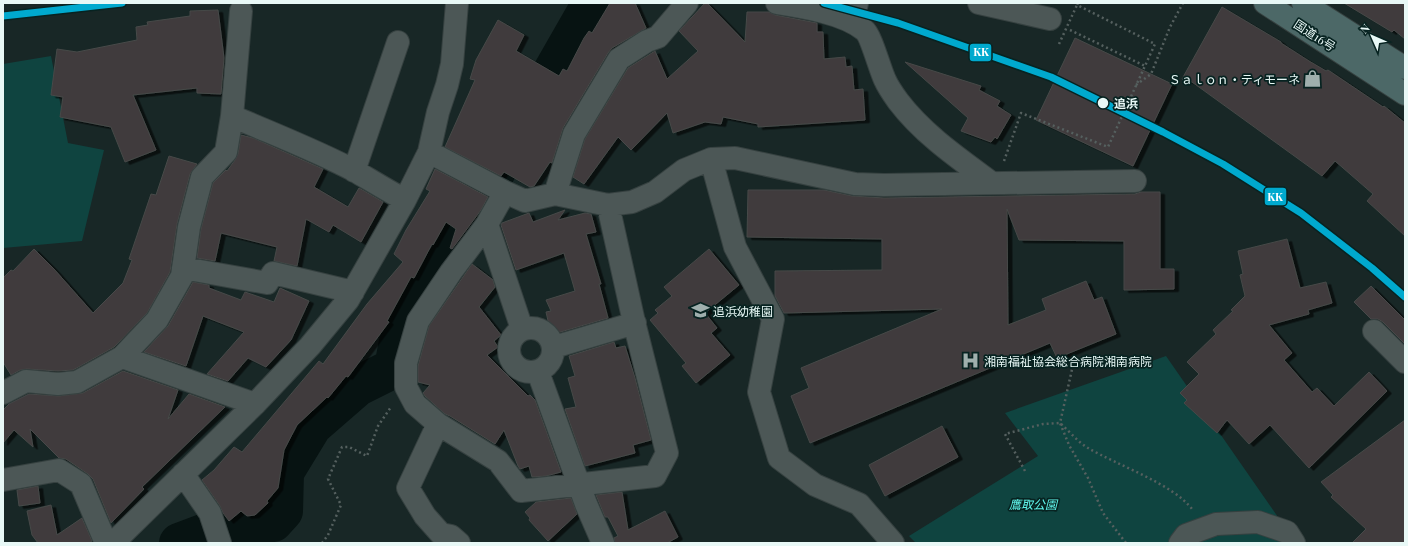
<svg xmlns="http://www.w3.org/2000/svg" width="1408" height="546" viewBox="0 0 1408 546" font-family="'Playfair Display','Noto Sans JP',serif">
  <defs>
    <filter id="shadow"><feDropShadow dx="4.5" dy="2.5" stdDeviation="0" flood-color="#0009"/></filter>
  </defs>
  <rect width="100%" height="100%" fill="#182726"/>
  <path fill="#0f4440" d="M51,56L68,143L104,150L82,241L3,248V64Z
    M1166,356L1296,543H916L909,536L1038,456L1005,413Z"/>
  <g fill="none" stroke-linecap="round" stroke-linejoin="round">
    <path stroke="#071312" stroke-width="40" d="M179,543L211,531L273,522L283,511L284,472L312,426L358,386L394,368L402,326L415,297L449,258L497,169L592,3"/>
  </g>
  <path fill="#403b3c" stroke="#464948" filter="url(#shadow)" d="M610,3H635L646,28L612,48L608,53L563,128L552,163L550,162L534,186L530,187L504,172L501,176L445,147L475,80L470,79L476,60L498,20L524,35L516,51L559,76L563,69L567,71L584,38L589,31L592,33Z
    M705,3H707L745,42L747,12H769L775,15L817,23V32H823L824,59L845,57L846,67L852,66L854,90L863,89L865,120L758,127V124L723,117L721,124L705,122L673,133L667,113L631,150L618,137L584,184L573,177L585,139L628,68L655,51L667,79L698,51L679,31Z
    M1344,3H1405V39L1394,30L1392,32Z
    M1222,7L1281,42V43L1309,61L1326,71L1328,70L1383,107L1384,106L1405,123V236L1367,201L1373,194L1335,161L1322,176L1192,82L1182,79Z
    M218,10L224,58L221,94L197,93V88L133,95L156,150L125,162L111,127L60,117L63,97L51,95L57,49L77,52L137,40L136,27L148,25L147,22L190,16V11Z
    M1075,38L1172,84L1133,166L1036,120Z
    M905,62L981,86L979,90L1000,101L997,106L1011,115L997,139L995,137L991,142L961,131L968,118Z
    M241,135L253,138L323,169L314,187L348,207L359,188L383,202L361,242L333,225L329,232L306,219L297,266L274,261L277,247L221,233L215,261L197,258L201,229L213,183L226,170L227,171L235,160L238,154Z
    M169,156L197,164L190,174L177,224L170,272L147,313L114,347L73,370L58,371L27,369L20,370L11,375L3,362V278L11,270L13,271L34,249L54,269L93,313L123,283L132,260L129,259L151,194L156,195Z
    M435,169L488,197L481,210L452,249L450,248L456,229L446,222L433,245L432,244L414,278L411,277L387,321L389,322L348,377L346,376L328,398L327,397L297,425L284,450L278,488L267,501L268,503L255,515L247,516L241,511L229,521L223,513L220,506L202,480L214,470L234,447L242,452L319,361L323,364L367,304L403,262L394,254L406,230L430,191L426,189Z
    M748,190H824L852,196L884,198L1135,194L1141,192H1160V269H1174V289L1124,290V241L1019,240L1007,209L1008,325L1046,310L1042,299L1086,281L1094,300L1102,297L1116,334L1057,358L1050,343L810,443L791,396L809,388L801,368L942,309L784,313L775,296V271L882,270V239L747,237Z
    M565,210L558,220L585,213L591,214L596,232L586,234L601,284H599L608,318L557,333L549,325L546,312L551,311L546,300L575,291L564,253L516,270L501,225L502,223L529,213L533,222Z
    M1287,239L1300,288L1326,282L1332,303L1308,310L1309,314L1269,325L1292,353L1284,360L1312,392L1317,388L1334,406L1369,372L1387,391L1309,468L1270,425L1249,444L1227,420L1217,433L1184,403L1187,400L1180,393L1199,374L1187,362L1216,334L1213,330L1233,311L1231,310L1245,296L1240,275L1243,274L1238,251Z
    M709,249L739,285L705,313L717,328L711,333L730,355L696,383L682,366L686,363L650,320L658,313L655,310L672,296L664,287Z
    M472,264L493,280L495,287L479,307L501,335L494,341L498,347L487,355L528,396L530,395L535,400L561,472L546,476L532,477L529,466L520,469L518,466L504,430L495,444L450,416L445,414L425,396L423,393L430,385L418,382V366L429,326Z
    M193,282L209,285V288L241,300L245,292L274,302L280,288L309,301L291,340L266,367L248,358L228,381L207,374L244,332L203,316L186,366L144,352L168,326Z
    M1371,286L1405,320V344L1383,322L1378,319H1371L1354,302Z
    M614,342L616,348L625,346L635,378L651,440L633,445L635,453L585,466L565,409L576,407L568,378L575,376L569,356Z
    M123,371L178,390L168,419L189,394L225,407L142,487L144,489L111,523L93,479L88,474L66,459L59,458L30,429L33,447L14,430L3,443V410L9,404L29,394L59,396L83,393Z
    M1405,420V543H1352L1366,529L1331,497L1333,495L1321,482Z
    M942,426L958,457L885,496L869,465Z
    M38,486L40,503L19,506L17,490Z
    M622,492L628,530L665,511L678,537L667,543H615L614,538L618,536L608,517H605L596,495Z
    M571,498L577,514L548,541L529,520L530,518L525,512L536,502Z
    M51,505L57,535L82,518L92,541L89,543H38L32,535L27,511Z"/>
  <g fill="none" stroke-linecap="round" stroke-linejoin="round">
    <defs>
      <path id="minor" d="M777,3C803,7 843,13 864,30C871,35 880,70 885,80C888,87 893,94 898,101C923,134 958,158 992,183
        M979,3L1050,19
        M853,22L857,3
        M232,116C273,134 315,150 355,171C372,181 388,191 405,200
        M429,152L505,192L525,201L555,194L608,205L632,202L655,192L684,170L711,159L735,158L855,184L884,185L1135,181
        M711,159L735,247L773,319L759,392L779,458L815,485L859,504L893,543
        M354,171L398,42
        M505,192L487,224L522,329
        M555,194L574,134L619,59L647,41L658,37L687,3
        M487,224L451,272L418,321L406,363V387L415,404L438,424L498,461L521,491L655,476L667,453L634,322L608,205
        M183,268L267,283L273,273L353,292
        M509 350a22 22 0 1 1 44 0a22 22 0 1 1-44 0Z
        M1374,331L1405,362
        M554,347L635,323
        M122,357L255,404
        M538,372L586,504L603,543
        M3,393L26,381L58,384L77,382L122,357L157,320L182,276L189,227L202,177L226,152L232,116L241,11
        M438,424L408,488L425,516L441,534L451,536L459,543
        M183,474L210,513L220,543
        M3,480L59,470L81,484L106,543
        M113,543L255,404L310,346L348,300L405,200L429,152L438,112L447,85L452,64L457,3
        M1180,543L1186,535L1216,524L1258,522L1287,532L1294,543"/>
      <path id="highway" d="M1265,3L1405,94
        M1303,3L1405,68"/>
    </defs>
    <use href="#minor" stroke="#364140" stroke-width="24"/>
    <use href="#highway" stroke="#364140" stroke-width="24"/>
    <path stroke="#55605f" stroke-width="2.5" stroke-dasharray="2 3" stroke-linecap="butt" d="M1070,30L1145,66
      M1136,85L1151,74L1170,27L1183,3
      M1113,104L1125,110
      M1004,161L1021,113L1108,147L1155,44L1077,5L1078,3
      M1073,365L1060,423L1069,445L1088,478L1103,513L1126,543
      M1025,471L1005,434L1043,424L1060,423C1069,431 1078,442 1088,448C1117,465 1173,484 1192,509
      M322,543L328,535L341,505L328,479L342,447H349L367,456L378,426L391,407"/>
    <use href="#minor" stroke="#4c5756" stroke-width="22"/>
    <use href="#highway" stroke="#4c6867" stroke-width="22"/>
    <path stroke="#55605f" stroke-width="2.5" stroke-dasharray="2 3" stroke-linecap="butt" d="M1059,44L1077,5"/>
    <defs>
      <path id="rail-1" d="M824,3L898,23L1051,77L1163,132L1223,164L1301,213L1372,268L1405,297
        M3,16L122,3"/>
    </defs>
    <use href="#rail-1" stroke="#072321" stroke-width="10"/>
    <use href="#rail-1" stroke="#00a9ce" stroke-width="7"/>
  </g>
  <defs>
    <symbol id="shop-bare" viewBox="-9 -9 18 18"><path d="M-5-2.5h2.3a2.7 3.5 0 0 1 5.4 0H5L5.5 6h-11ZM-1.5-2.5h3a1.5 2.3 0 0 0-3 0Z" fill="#9fafad" stroke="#072321" stroke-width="2.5" paint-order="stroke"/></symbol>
    <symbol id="school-bare" viewBox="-9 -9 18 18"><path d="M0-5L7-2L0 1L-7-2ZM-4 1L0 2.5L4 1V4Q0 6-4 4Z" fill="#9fafad" stroke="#072321" stroke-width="2.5" paint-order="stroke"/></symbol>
    <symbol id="hospital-bare" viewBox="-9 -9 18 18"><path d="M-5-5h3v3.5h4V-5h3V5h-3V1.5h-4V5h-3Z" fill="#9fafad" stroke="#072321" stroke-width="2.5" paint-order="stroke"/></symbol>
  </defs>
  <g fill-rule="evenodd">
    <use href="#shop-bare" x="1300" y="66" width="25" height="25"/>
    <use href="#school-bare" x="688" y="298" width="25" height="25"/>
    <use href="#hospital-bare" x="958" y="348" width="25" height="25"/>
  </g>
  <circle fill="#e8f8f6" stroke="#072321" stroke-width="1.5" cx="1103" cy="103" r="6"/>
  <g text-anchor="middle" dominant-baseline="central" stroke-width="3.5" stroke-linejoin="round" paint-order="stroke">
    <g font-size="12" fill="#e8f8f6" stroke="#072321">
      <text transform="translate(1315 35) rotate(33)">国道16号</text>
    </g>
    <g font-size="12" fill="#e8f8f6" stroke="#072321" text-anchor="start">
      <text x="1300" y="79" text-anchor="end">Ｓａｌｏｎ・ティモーネ</text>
      <text x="713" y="311">追浜幼稚園</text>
      <text x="984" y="361">湘南福祉協会総合病院湘南病院</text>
    </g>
    <g font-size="12" font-weight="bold" fill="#e8f8f6" stroke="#072321" text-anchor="start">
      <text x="1114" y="103">追浜</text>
    </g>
    <g font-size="12" font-style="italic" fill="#5ff5eb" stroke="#072321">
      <text x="1033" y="504">鷹取公園</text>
    </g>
  </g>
  <g stroke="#072321" stroke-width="1.5">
    <rect x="969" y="43" width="23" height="19" rx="4" fill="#00a9ce"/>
    <rect x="1264" y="187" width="23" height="19" rx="4" fill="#00a9ce"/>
  </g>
  <g font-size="11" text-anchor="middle" font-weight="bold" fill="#fff">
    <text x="981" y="56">KK</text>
    <text x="1275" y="201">KK</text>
  </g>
  <rect width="1408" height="546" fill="none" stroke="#e8f8f6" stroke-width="8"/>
  <g transform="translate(1372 36) rotate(315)" stroke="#072321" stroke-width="3" paint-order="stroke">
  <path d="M0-3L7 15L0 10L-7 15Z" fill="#e8f8f6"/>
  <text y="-6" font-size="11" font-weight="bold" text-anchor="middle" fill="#e8f8f6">N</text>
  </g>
</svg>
